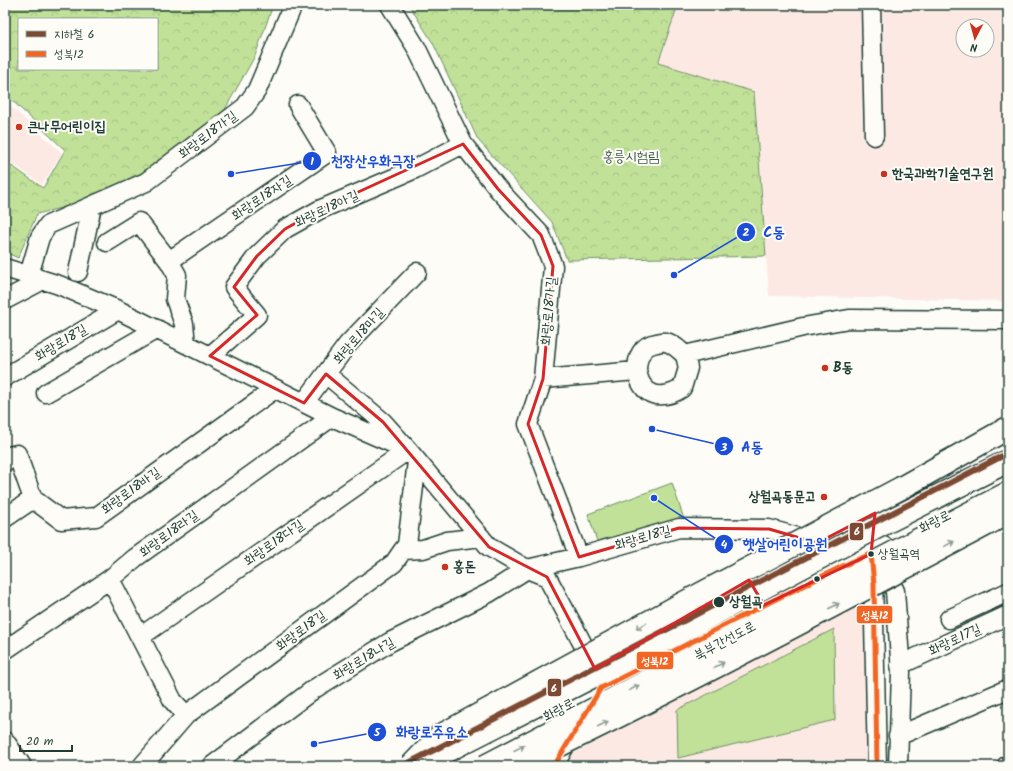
<svg xmlns="http://www.w3.org/2000/svg" width="1013" height="771" viewBox="0 0 1013 771" font-family="Kalam,'Poor Story',sans-serif">
  <defs>
    <pattern id="forest-crowns" width="20" height="18" patternUnits="userSpaceOnUse"><rect width="20" height="18" fill="#c1e199"/><path d="M2 6a3 3 0 1 1 6 0M12 15a3 3 0 1 1 6 0" fill="none" stroke="#a5c284"/></pattern>
  </defs>
  <rect width="100%" height="100%" fill="#fdfcf7"/>
  <filter id="ink" filterUnits="userSpaceOnUse"><feTurbulence type="fractalNoise" baseFrequency=".025" numOctaves="2"/><feDisplacementMap in="SourceGraphic" scale="8" xChannelSelector="R" yChannelSelector="G"/><feConvolveMatrix kernelMatrix="1 2 1 2 8 2 1 2 1" color-interpolation-filters="sRGB"/></filter>
  <g filter="url(#ink)">
    <path fill="#fce9e4" fill-rule="evenodd" d="M678,5H1008V301L769,296L754,92L658,63ZM963,26H987V50H963Z
      M5,101L62,153L42,185L11,162L5,169Z
      M874,597L877,766H554L556,762Z"/>
    <path fill="#c1e199" stroke="#708f66" d="M672,483L684,519L597,541L588,514Z
      M834,629L835,720L678,758L677,710Z"/>
    <path fill="url(#forest-crowns)" stroke="#708f66" fill-rule="evenodd" d="M5,5H273L255,56L224,111L144,177L80,203L37,214L18,258L5,252V195L8,192L5,189V174L12,166L43,188L65,150L5,94ZM19,19H157V69H19Z
      M409,5H678L658,63L754,92L766,256L567,260L552,222L478,140L433,43Z"/>
    <g fill="none" stroke-linecap="round" stroke-linejoin="round">
      <defs>
        <path id="minor" d="M390,5L416,47L463,144L498,189L541,235L553,266L543,379L528,424L579,557
          M871,5L874,136
          M107,242L139,222L169,261L177,275L175,299L184,324L186,344
          M169,261L327,153L298,105
          M5,268L59,285L118,310L332,417L408,450L489,547L527,569L547,577L576,631L594,666
          M78,272L92,206
          M29,275L40,237L48,225L146,182L245,107L257,90L293,5
          M5,300L43,280
          M210,356L257,315L234,287L257,256L285,229L319,210L415,169L463,144
          M637,371C637,358 641,345 657,343C660,342 664,341 666,342C674,344 679,350 685,355
          M5,377L118,310
          M543,379L637,371C638,375 639,380 641,383C650,400 669,397 682,388L688,368L685,355L803,327L849,319L1008,320
          M46,393L157,329
          M304,403L348,344L417,272
          M5,462L8,456L17,454L33,499L61,520L96,517L275,389
          M5,518L33,499
          M403,550L407,545L417,461
          M880,566L889,578L895,591L901,672L898,766
          M873,573L877,766
          M110,579L173,701L186,715
          M949,619L1008,592
          M140,637L408,450L383,422L326,374
          M5,650L110,579L135,558L332,417
          M900,665L1006,616L1008,620
          M898,736L1008,689
          M5,741L22,766
          M142,766L186,715L394,563L403,550L423,549L447,541L481,537
          M212,766L314,689L390,642L489,593L527,569L579,557L679,528L769,529L812,541
          M554,766L570,737
          M1006,766L1008,765"/>
        <path id="major" d="M920,489L1008,443
          M680,620L772,568
          M454,766L601,688L764,605L851,562L883,548"/>
      </defs>
      <use href="#minor" stroke="#1f3d34" stroke-width="21"/>
      <use href="#major" stroke="#1f3d34" stroke-width="25"/>
      <use href="#minor" stroke="#fdfcf7" stroke-width="18"/>
      <use href="#major" stroke="#fdfcf7" stroke-width="22"/>
      <defs>
        <path id="highway-bridge" d="M419,765L672,636L887,522L1008,461
          M411,766L440,736L680,605L901,488L1008,428
          M485,766L1008,493
          M517,766C683,686 846,599 1008,513"/>
      </defs>
      <use href="#highway-bridge" stroke="#1f3d34" stroke-width="25" stroke-linecap="butt"/>
      <use href="#highway-bridge" stroke="#fdfcf7" stroke-width="22"/>
      <defs>
        <path id="bus-1" d="M554,766L601,688L764,605L851,562L871,554L874,584L877,766"/>
      </defs>
      <use href="#bus-1" stroke="#fdfcf7" stroke-width="8"/>
      <use href="#bus-1" stroke="#f26522" stroke-width="5"/>
      <defs>
        <path id="metro-1" d="M403,766L1008,453"/>
      </defs>
      <use href="#metro-1" stroke="#fdfcf7" stroke-width="9"/>
      <use href="#metro-1" stroke="#7c4932" stroke-width="6"/>
    </g>
    <defs><path id="oneway-shaft" d="M-6 0H5M1.5-3L5.5 0L1.5 3" fill="none" stroke-width="1.6" stroke-linecap="round" stroke-linejoin="round"/></defs>
    <g stroke="#8e9c96">
      <use href="#oneway-shaft" transform="translate(949 544) rotate(-28)"/>
      <use href="#oneway-shaft" transform="translate(834 606) rotate(-27)"/>
      <use href="#oneway-shaft" transform="translate(641 626) rotate(152)"/>
      <use href="#oneway-shaft" transform="translate(719 665) rotate(-27)"/>
      <use href="#oneway-shaft" transform="translate(634 688) rotate(-28)"/>
      <use href="#oneway-shaft" transform="translate(603 724) rotate(-27)"/>
      <use href="#oneway-shaft" transform="translate(519 748) rotate(-28)"/>
    </g>
  </g>
  <path fill="none" stroke="#d62828" stroke-width="3" stroke-linejoin="round" d="M463,144L498,189L541,235L553,266L543,379L528,424L579,557L679,528L769,529L817,543L875,513L871,554L764,605L749,580L595,669L547,577L489,547L383,422L326,374L304,403L210,356L257,315L234,287L257,256L285,229L319,210Z"/>
  <g fill="#c8321e" stroke="#fdfcf7" stroke-width="1.5">
    <circle cx="19" cy="127" r="4"/>
    <circle cx="884" cy="174" r="4"/>
    <circle cx="825" cy="368" r="4"/>
    <circle cx="824" cy="497" r="4"/>
    <circle cx="445" cy="567" r="4"/>
  </g>
  <g fill="#1f3d34" stroke="#fdfcf7" stroke-width="1.5">
    <circle cx="871" cy="554" r="3.5"/>
    <circle cx="817" cy="579" r="3.5"/>
    <circle cx="719" cy="602" r="6"/>
  </g>
  <g text-anchor="middle" dominant-baseline="central" stroke-width="4" stroke-linejoin="round" paint-order="stroke">
    <g font-size="13" fill="#1f3d34" stroke="#fdfcf7" text-anchor="start">
      <text x="878" y="554">상월곡역</text>
    </g>
    <g font-size="14" font-weight="bold" fill="#1f3d34" stroke="#fdfcf7" text-anchor="start">
      <text x="27" y="127">큰나무어린이집</text>
      <text x="892" y="174">한국과학기술연구원</text>
      <text x="833" y="368">B동</text>
      <text x="816" y="497" text-anchor="end">상월곡동문고</text>
      <text x="453" y="567">홍돈</text>
    </g>
    <g font-size="14" fill="#1f3d34" stroke="#fdfcf7">
      <text transform="translate(208 135) rotate(-37)">화랑로18가길</text>
      <text transform="translate(262 198) rotate(-34)">화랑로18자길</text>
      <text transform="translate(327 209) rotate(-25)">화랑로18아길</text>
      <text transform="translate(549 311) rotate(-85)">화랑로18가길</text>
      <text transform="translate(359 336) rotate(-49)">화랑로18마길</text>
      <text transform="translate(61 343) rotate(-31)">화랑로18길</text>
      <text transform="translate(131 491) rotate(-36)">화랑로18바길</text>
      <text transform="translate(935 522) rotate(-27)">화랑로</text>
      <text transform="translate(169 534) rotate(-36)">화랑로18라길</text>
      <text transform="translate(643 538) rotate(-16)">화랑로18길</text>
      <text transform="translate(274 543) rotate(-35)">화랑로18다길</text>
      <text transform="translate(301 631) rotate(-36)">화랑로18길</text>
      <text transform="translate(955 640) rotate(-25)">화랑로17길</text>
      <text transform="translate(725 641) rotate(-28)">북부간선도로</text>
      <text transform="translate(364 659) rotate(-31)">화랑로18나길</text>
      <text transform="translate(559 710) rotate(-28)">화랑로</text>
    </g>
    <g font-size="14" fill="#3f5e48" stroke="#fdfcf7">
      <text x="631" y="157">홍릉시험림</text>
    </g>
    <g font-size="14" font-weight="bold" fill="#1f3d34" stroke="#fdfcf7" text-anchor="start">
      <text x="729" y="602">상월곡</text>
    </g>
  </g>
  <path fill="none" stroke="#1d4ed8" stroke-width="1.5" d="M231 174L312 161M674 275L746 232M652 429L724 446M654 498L724 544M314 744L377 732"/>
  <g fill="#1d4ed8" stroke="#fdfcf7" stroke-width="1.5">
    <circle cx="231" cy="174" r="4"/>
    <circle cx="674" cy="275" r="4"/>
    <circle cx="652" cy="429" r="4"/>
    <circle cx="654" cy="498" r="4"/>
    <circle cx="314" cy="744" r="4"/>
    <circle cx="312" cy="161" r="10"/>
    <circle cx="746" cy="232" r="10"/>
    <circle cx="724" cy="446" r="10"/>
    <circle cx="724" cy="544" r="10"/>
    <circle cx="377" cy="732" r="10"/>
  </g>
  <g font-size="12" text-anchor="middle" font-weight="bold" fill="#fff">
    <text x="312" y="165">1</text>
    <text x="746" y="236">2</text>
    <text x="724" y="451">3</text>
    <text x="724" y="548">4</text>
    <text x="377" y="736">5</text>
  </g>
  <g font-size="15" text-anchor="middle" font-weight="bold" fill="#1d4ed8" stroke="#fdfcf7" stroke-width="4" stroke-linejoin="round" paint-order="stroke">
    <text x="373" y="166">천장산우화극장</text>
    <text x="774" y="237">C동</text>
    <text x="752" y="452">A동</text>
    <text x="785" y="549">햇살어린이공원</text>
    <text x="432" y="737">화랑로주유소</text>
  </g>
  <g stroke="#fdfcf7" stroke-width="1.5">
    <rect x="849" y="522" width="15" height="19" rx="4" fill="#7c4932"/>
    <rect x="856" y="605" width="37" height="19" rx="4" fill="#f26522"/>
    <rect x="636" y="651" width="38" height="19" rx="4" fill="#f26522"/>
    <rect x="547" y="678" width="15" height="19" rx="4" fill="#7c4932"/>
  </g>
  <g font-size="11" text-anchor="middle" font-weight="bold" fill="#fff">
    <text x="857" y="535">6</text>
    <text x="875" y="619">성북12</text>
    <text x="655" y="665">성북12</text>
    <text x="554" y="692">6</text>
  </g>
  <rect width="1013" height="771" fill="none" stroke="#fdfcf7" stroke-width="20"/>
  <rect x="10" y="10" width="993" height="751" fill="none" stroke="#1f3d34" stroke-width="1.5" filter="url(#ink)"/>
  <rect x="18" y="18" width="140" height="52" fill="#fdfcf7" stroke="#a4b0a9"/>
  <rect x="26" y="31" width="20" height="6" fill="#7c4932" stroke="#a4b0a9"/>
  <text x="54" y="38" font-size="12" fill="#1f3d34">지하철 6</text>
  <rect x="26" y="51" width="20" height="6" fill="#f26522" stroke="#a4b0a9"/>
  <text x="54" y="58" font-size="12" fill="#1f3d34">성북12</text>
  <g transform="translate(975 38) rotate(186)"><circle r="19" fill="#fdfcf7" stroke="#a4b0a9"/>
  <path d="M0-3L7 15L0 10L-7 15Z" fill="#c8321e"/>
  <text y="-6" font-size="11" font-weight="bold" text-anchor="middle" fill="#1f3d34">N</text>
  </g>
  <path d="M20 745v6h52v-6" fill="none" stroke="#1f3d34" stroke-width="2"/>
  <text x="26" y="745" font-size="12" fill="#1f3d34" stroke="#fdfcf7" stroke-width="3" paint-order="stroke">20 m</text>
</svg>
